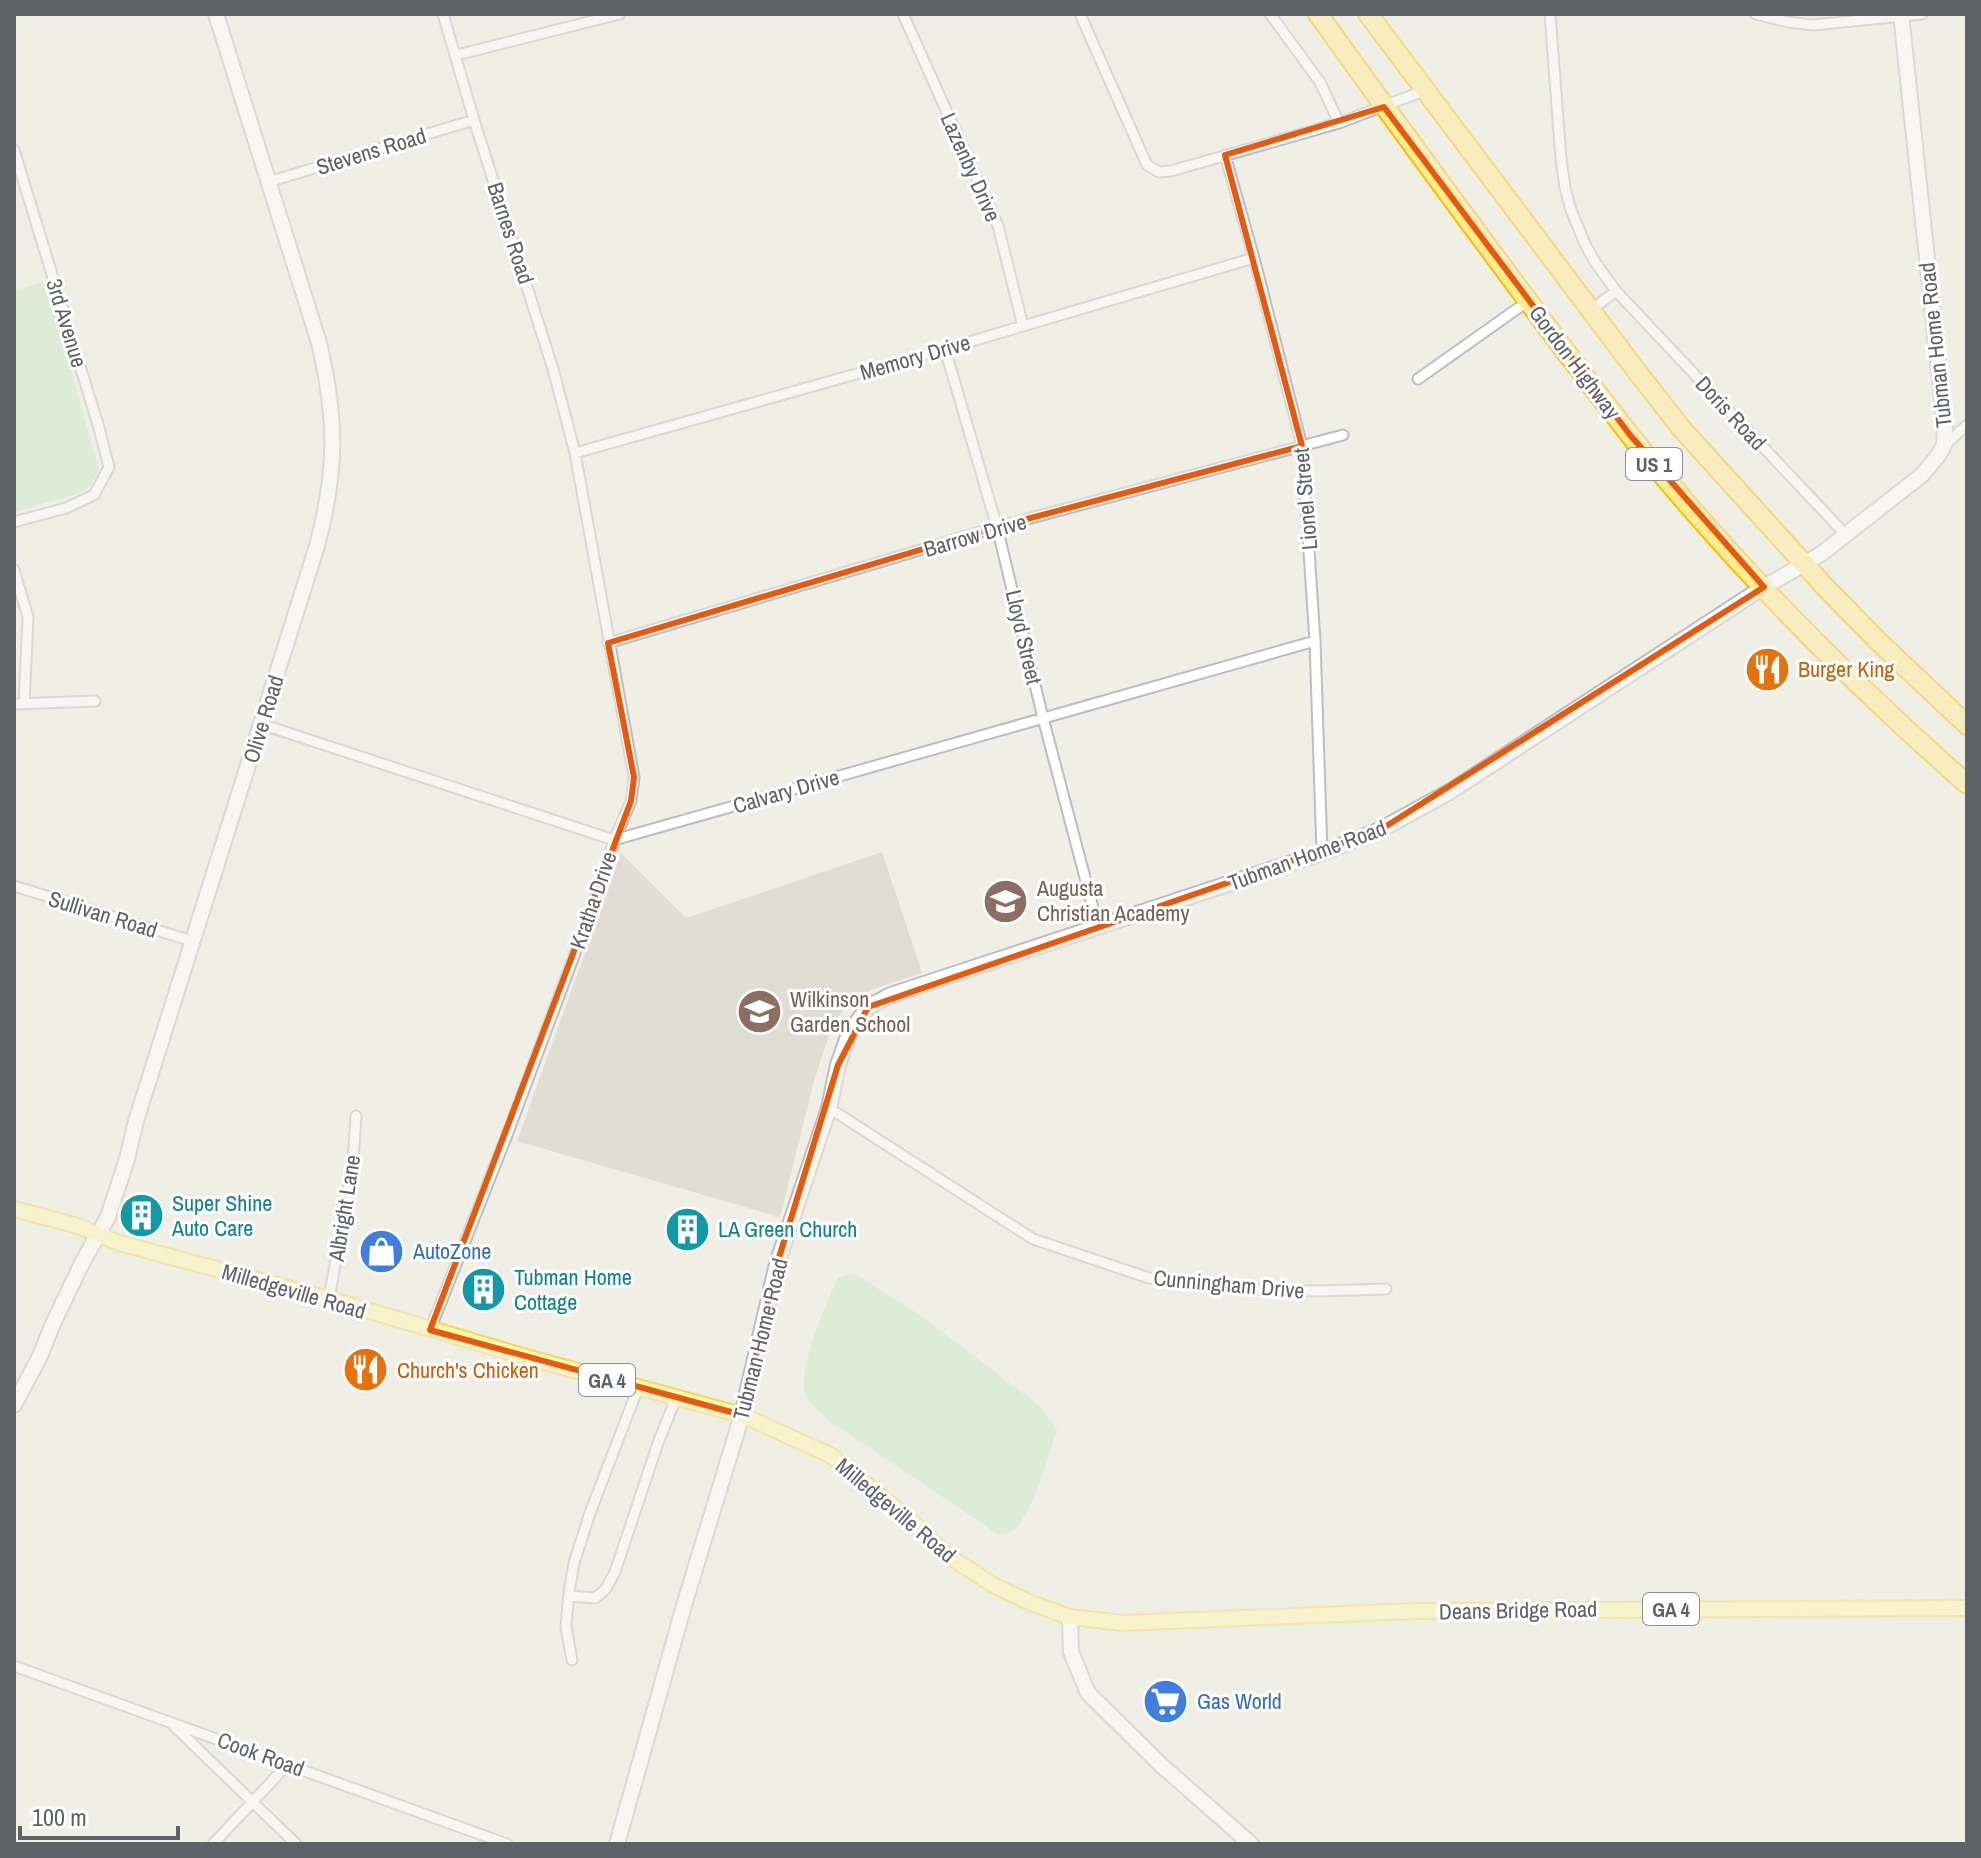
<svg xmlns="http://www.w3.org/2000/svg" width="1981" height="1858" viewBox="0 0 1981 1858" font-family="'Archivo Narrow',sans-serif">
  <rect width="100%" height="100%" fill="#f0efe6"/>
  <path fill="#e0ded4" d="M882,852L922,973L873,989L852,1000L833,1023L814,1081L780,1217L517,1141L621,853L686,918Z"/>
  <path fill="#c3e8c6" d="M45,281L99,469L91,485L80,493L14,512V290Z
    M853,1273L923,1317L1041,1407L1057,1430C1050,1452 1031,1519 1012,1531C1008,1534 1003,1534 999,1535L830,1421C823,1414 812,1407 807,1398C794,1376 827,1301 838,1278Z"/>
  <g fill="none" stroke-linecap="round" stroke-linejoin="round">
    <defs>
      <path id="street" d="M903,14L998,226L1023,326
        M1080,14L1147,165L1159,172L1171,171L1339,123L1426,90
        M1270,14L1320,82L1339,123
        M1550,14L1561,159L1565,188L1571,210L1585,244L1595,262L1616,291L1846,535
        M1755,14L1788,22L1813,25L1922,14
        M457,55L620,14
        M14,150L99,428L109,467L94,495L66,508L14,522
        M1225,155L1254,258L1302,446L1315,641L1322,853
        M268,182L474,120
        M1591,310L1616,291
        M945,349L997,527L1043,718L1098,927
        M1418,379L1528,301
        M1944,446L1967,425
        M575,453L945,349L1254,258
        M14,570L28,617L24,704
        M608,643L997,527L1343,435
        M14,704L95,701
        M261,724L614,840L1315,641
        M14,886L192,941
        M829,1108L1033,1239L1149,1278L1244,1289L1320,1291L1386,1289
        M329,1299L353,1161L356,1116
        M430,1330L507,1135L596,897L614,840L631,801L634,777L575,453L553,369L474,120L443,14
        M569,1596L595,1598L605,1590L615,1572L658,1443L676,1398
        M572,1660L566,1627L569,1592L574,1563L590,1513L638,1388
        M14,1666L507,1844
        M172,1724L296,1844
        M213,1844L288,1764"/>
      <path id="secondary" d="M14,1405L40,1356L52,1326L82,1263L108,1217L127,1159L136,1121L317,546C337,470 337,419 319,343L216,14
        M1070,1617L1071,1652L1088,1693L1161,1765L1251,1844
        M617,1844L685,1602L742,1415L777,1264L829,1108L838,1065L849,1034L868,1007L891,995L1322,853L1380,830L1451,791L1756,592L1821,554L1922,475L1937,457L1944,446L1945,428L1901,14"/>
      <path id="primary" d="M14,1209L78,1226L119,1243L329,1299L533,1359L742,1415L830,1455L917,1526L944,1553L993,1585L1031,1603L1070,1617L1123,1623L1414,1611L1967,1608"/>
      <path id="highway" d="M1318,14C1386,109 1455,203 1525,297C1566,352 1607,407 1650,460C1746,576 1854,685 1967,784
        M1368,14L1635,369L1681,428L1826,588L1879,642L1967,725"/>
    </defs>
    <use href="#street" stroke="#bbbdc2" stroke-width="13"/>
    <use href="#secondary" stroke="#bcbec4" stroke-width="18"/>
    <use href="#primary" stroke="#f5d75b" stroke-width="18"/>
    <use href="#highway" stroke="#f7bf00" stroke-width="22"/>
    <use href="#street" stroke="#fff" stroke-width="9"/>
    <use href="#secondary" stroke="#fff" stroke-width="14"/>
    <use href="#primary" stroke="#fff9ad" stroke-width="14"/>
    <use href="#highway" stroke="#ffec8f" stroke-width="18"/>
  </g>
  <path d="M0 0H1981V1858H0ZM1384,107L1630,435L1764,587L1380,830L868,1007L838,1065L777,1264L742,1415L430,1330L631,801L634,777L608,643L997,527L1302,446L1225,155Z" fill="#f0efe6" fill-opacity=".55" fill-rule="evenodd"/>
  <path fill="none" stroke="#e8590c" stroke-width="6" stroke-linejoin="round" d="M1384,107L1630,435L1764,587L1380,830L868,1007L838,1065L777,1264L742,1415L430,1330L631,801L634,777L608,643L997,527L1302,446L1225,155Z"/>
  <defs>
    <symbol id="restaurant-disc" viewBox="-11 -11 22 22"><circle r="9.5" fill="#e8710a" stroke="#fff"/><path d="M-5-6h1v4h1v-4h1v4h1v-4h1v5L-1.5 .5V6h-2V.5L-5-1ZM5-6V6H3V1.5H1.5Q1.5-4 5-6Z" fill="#fff"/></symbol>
    <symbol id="school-disc" viewBox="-11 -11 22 22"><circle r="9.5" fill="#8d6e63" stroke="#fff"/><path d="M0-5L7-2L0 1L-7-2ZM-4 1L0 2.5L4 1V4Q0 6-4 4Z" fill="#fff"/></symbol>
    <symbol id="building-disc" viewBox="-11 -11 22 22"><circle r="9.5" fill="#0f9aa8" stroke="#fff"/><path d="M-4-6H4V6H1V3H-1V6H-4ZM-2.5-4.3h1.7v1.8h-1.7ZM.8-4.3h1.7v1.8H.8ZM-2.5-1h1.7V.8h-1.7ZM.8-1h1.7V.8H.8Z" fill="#fff"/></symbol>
    <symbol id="shop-disc" viewBox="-11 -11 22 22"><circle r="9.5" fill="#3f7fe0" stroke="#fff"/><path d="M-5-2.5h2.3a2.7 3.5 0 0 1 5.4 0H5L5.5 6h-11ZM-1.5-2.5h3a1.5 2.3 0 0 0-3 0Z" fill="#fff"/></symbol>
    <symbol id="supermarket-disc" viewBox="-11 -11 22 22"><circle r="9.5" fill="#3f7fe0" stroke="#fff"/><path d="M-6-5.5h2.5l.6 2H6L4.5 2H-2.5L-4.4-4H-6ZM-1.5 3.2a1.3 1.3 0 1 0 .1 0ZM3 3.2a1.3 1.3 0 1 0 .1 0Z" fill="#fff"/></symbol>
  </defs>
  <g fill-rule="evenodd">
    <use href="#restaurant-disc" x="1742" y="644" width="51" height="51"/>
    <use href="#school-disc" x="980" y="876" width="51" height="51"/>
    <use href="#school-disc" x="734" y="986" width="51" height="51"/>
    <use href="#building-disc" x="116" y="1190" width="51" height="51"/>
    <use href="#building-disc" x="662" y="1204" width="51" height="51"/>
    <use href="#shop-disc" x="356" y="1226" width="51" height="51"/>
    <use href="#building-disc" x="458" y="1264" width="51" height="51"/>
    <use href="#restaurant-disc" x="340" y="1344" width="51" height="51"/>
    <use href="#supermarket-disc" x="1140" y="1676" width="51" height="51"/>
  </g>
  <g text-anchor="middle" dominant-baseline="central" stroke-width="6" stroke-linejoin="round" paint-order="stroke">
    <g fill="#fff" stroke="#8e9095" stroke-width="2">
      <rect x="1626" y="448" width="56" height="32" rx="6"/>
      <rect x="579" y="1364" width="56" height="32" rx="6"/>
      <rect x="1643" y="1593" width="56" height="32" rx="6"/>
    </g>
    <g font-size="20" font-weight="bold" fill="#5e6167">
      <text x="1654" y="464">US 1</text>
      <text x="607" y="1380">GA 4</text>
      <text x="1671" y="1609">GA 4</text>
    </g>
    <g font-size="22" fill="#5e6167" stroke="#fff">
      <text transform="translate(371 151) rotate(-17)">Stevens Road</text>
      <text transform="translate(971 167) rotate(66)">Lazenby Drive</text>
      <text transform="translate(511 233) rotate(72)">Barnes Road</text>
      <text transform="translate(67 323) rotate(73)">3rd Avenue</text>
      <text transform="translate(1935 345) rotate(-96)">Tubman Home Road</text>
      <text transform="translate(915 357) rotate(-16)">Memory Drive</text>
      <text transform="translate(1575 362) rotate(53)">Gordon Highway</text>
      <text transform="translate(1731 413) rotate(47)">Doris Road</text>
      <text transform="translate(1305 499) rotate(-95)">Lionel Street</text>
      <text transform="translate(975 535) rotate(-16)">Barrow Drive</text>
      <text transform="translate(1024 637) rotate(77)">Lloyd Street</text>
      <text transform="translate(263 719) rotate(-73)">Olive Road</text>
      <text transform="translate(786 791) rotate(-16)">Calvary Drive</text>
      <text transform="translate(1307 855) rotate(-20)">Tubman Home Road</text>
      <text transform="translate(593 900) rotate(-71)">Kratha Drive</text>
      <text transform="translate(103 914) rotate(17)">Sullivan Road</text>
      <text transform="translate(344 1208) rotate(-81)">Albright Lane</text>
      <text transform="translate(1229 1284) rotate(5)">Cunningham Drive</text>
      <text transform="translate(294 1291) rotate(16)">Milledgeville Road</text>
      <text transform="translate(760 1339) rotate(-76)">Tubman Home Road</text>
      <text transform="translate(896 1510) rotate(40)">Milledgeville Road</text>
      <text transform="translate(1518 1610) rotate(-1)">Deans Bridge Road</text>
      <text transform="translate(261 1754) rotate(20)">Cook Road</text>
    </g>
    <g font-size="22" fill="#c56008" stroke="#fff" text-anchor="start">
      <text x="1798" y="669">Burger King</text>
      <text x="397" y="1370">Church's Chicken</text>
    </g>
    <g font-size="22" fill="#785e54" stroke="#fff" text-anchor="start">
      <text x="1037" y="888">Augusta<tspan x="1037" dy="25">Christian Academy</tspan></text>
      <text x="790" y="999">Wilkinson<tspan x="790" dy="25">Garden School</tspan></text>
    </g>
    <g font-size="22" fill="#0d838f" stroke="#fff" text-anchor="start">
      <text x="172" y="1203">Super Shine<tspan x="172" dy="25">Auto Care</tspan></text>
      <text x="718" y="1229">LA Green Church</text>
      <text x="514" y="1277">Tubman Home<tspan x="514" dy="25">Cottage</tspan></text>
    </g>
    <g font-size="22" fill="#366cbe" stroke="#fff" text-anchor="start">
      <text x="413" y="1251">AutoZone</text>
      <text x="1197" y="1701">Gas World</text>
    </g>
  </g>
  <rect width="1981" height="1858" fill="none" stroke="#5e6167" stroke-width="32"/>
  <path d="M20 1826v12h158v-12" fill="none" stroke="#5e6167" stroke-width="4"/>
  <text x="32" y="1826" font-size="24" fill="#5e6167" stroke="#ffffff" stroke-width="6" paint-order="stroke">100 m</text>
</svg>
